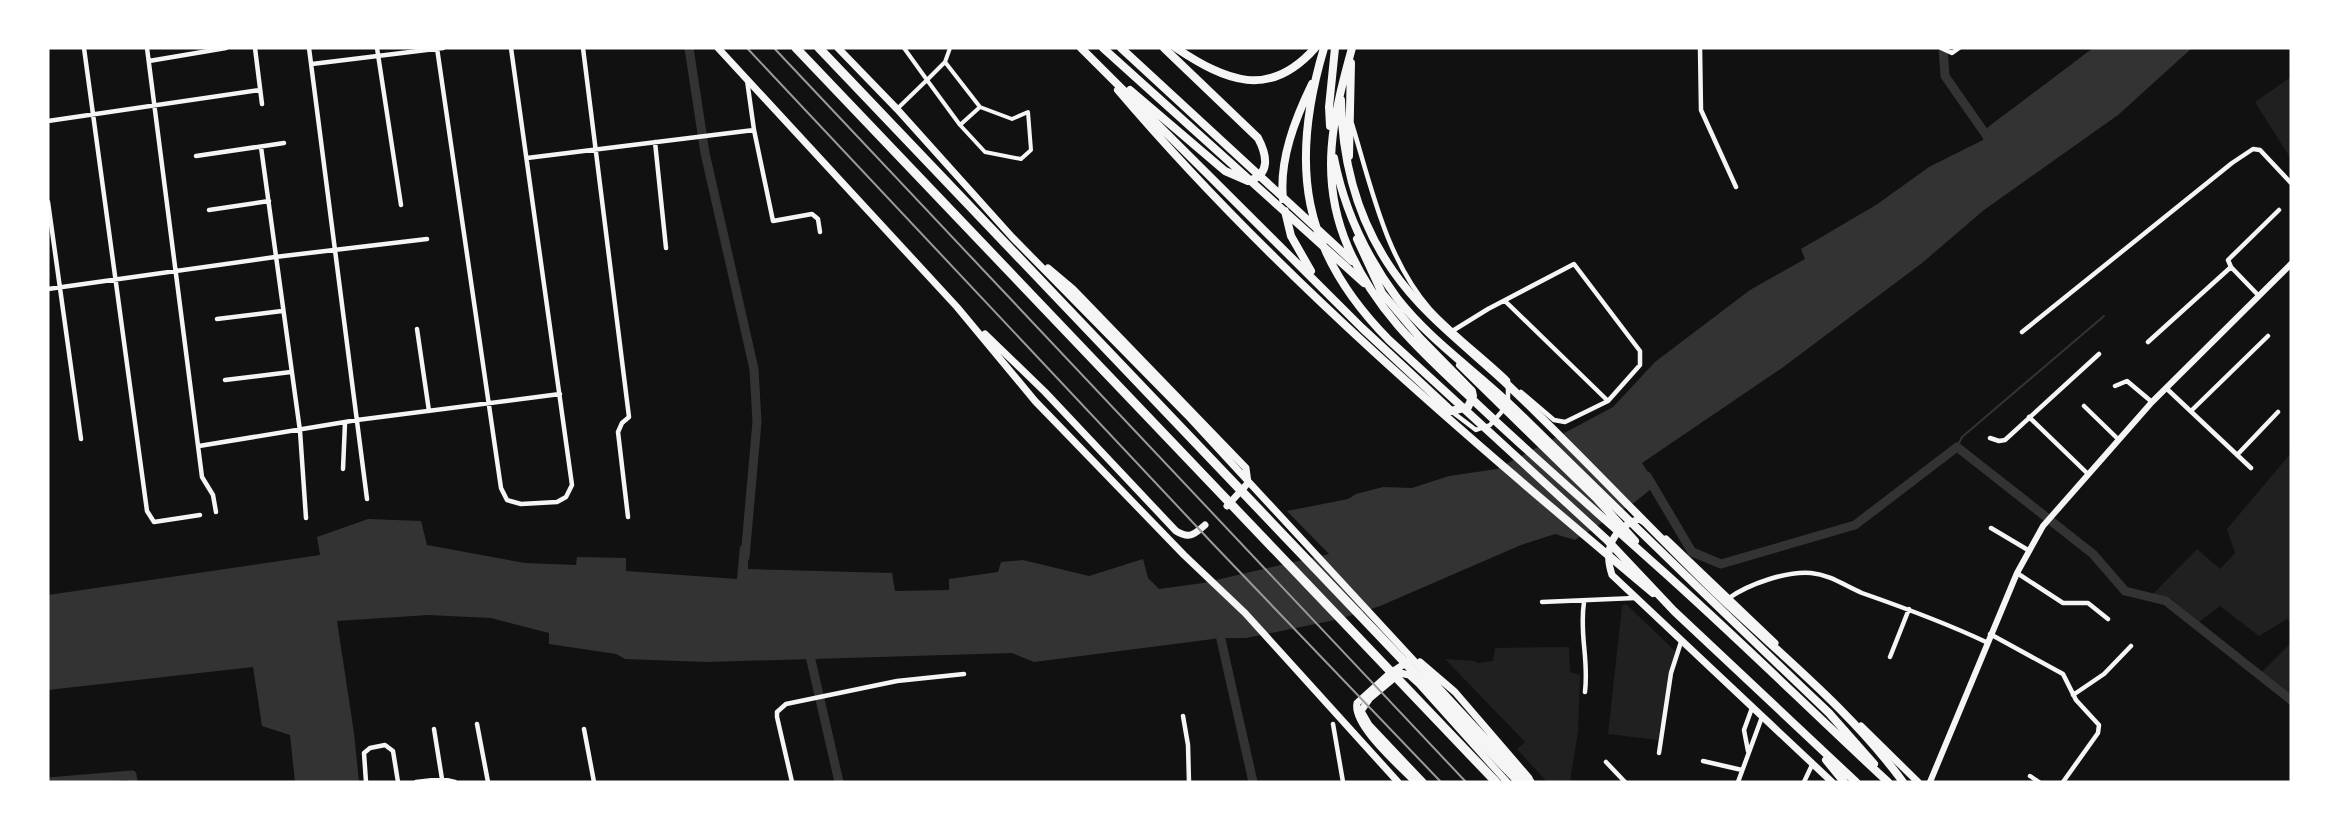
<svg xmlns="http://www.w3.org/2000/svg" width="2339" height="830" viewBox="0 0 2339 830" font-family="Quicksand,sans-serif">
  <rect width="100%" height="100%" fill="#111"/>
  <path fill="#202020" d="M2291,77V159L2255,102Z
    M2291,453V624L2287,619L2259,636L2220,606L2199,622L2170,598L2153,594L2197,549L2220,569L2235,553L2227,529Z
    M1626,604L1675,651L1658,740L1608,734L1622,606Z
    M2291,643V696L2261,673Z
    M1569,647L1570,672L1580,675L1578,731L1570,782H1547L1517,749L1525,742L1445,659L1475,661L1478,663L1493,661L1495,648Z"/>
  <path fill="#333" d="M2093,48H2192L2118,115L1984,210L1922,263L1782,368L1642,463L1656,485L1635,502L1575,540L1555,534L1521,545L1380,606L1340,619L1246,638H1221L1034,662L1012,653L707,662L625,659L616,654L549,644V633L491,618L428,615L337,621L354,733L359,782H295L290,735L262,726L253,667L48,690V595L320,555L317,537L368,519L421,521L427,545L525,563L576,565L577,557L626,558V571L737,579L740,546H748V569L892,573L895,591L949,590V579L998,572L1001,562L1023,560L1089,576L1143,559L1148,578L1159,589L1203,583L1329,554L1287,511L1348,499L1356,494L1383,487L1412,488L1449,476L1497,469L1613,407L1655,362L1750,290L1805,259L1801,249L1876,205L1929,167L1983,140L1988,127Z"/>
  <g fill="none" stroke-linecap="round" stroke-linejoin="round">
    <path stroke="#333" stroke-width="2" d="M1957,447L1962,437L2104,316"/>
    <path stroke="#333" stroke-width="9" d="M689,48L705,153L754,369L757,422L745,557
      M1943,48L1945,76L1991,142
      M1647,476L1692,552L1721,564L1855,525L1957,447L2093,554L2125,591L2166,601L2291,700
      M1218,626L1253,782
      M808,647L839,782
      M48,782L132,775L133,782"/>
    <path stroke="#f5f5f5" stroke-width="4" d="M904,48L927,80L945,62L950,48
      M897,109L927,80L960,125L985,152L1021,159L1031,150L1028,112L1012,119L980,107L945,62
      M960,125L980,107"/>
    <path stroke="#f5f5f5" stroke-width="4.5" d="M84,48L147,511L154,522L200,515
      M147,48L202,477L213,495L216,512
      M255,48L262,104
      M309,48L367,499
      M377,48L401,205
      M437,48L501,488L507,500L521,504L557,502L566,497L572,485L511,48
      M583,48L629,417L622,423L618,432L628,517
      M1700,48L1701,110L1736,187
      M1941,48L1952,53L1959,48
      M149,61L226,48
      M312,64L443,48
      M747,80L754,130L773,221L812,214L818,219L820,232
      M48,121L260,90
      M1352,124C1371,186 1386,259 1430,309C1453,334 1483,356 1508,380V400
      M655,142L666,248
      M261,147L300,431L306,518
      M196,156L284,143
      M527,158L754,130
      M48,202L81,439
      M209,210L269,201
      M48,289L275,257L427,239
      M2259,296L2231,267L2228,260L2279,210
      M1505,301L1608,401
      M217,319L282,311
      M417,329L429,411
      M1454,330L1488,309L1574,264L1640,351V365L1608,401L1565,422L1554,420L1521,392
      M2022,332L2232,163L2253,149L2260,150L2291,183
      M2148,342L2231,267
      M225,380L291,372
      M2115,386L2127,381L2152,402
      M2166,388L2251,468
      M2084,406L2119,440
      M1451,411L1476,430L1490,425L1505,408
      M2191,411L2268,336
      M2029,417L2088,474
      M1990,438L1999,441L2005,440L2099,354
      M199,446L357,420L560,394
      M2237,455L2278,412
      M343,469L345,423
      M1991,528L2028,550
      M2017,573L2063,603H2088L2108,619
      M1729,598C1749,584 1786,571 1811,573C1831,575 1845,586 1862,593C1905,608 1946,623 1986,642
      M1542,602L1635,598
      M1584,602C1579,635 1589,658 1585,692
      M1990,634L2063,674L2076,700L2099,725L2098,733L2063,782
      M1890,657L1909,609
      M2073,695L2104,674L2131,646
      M1183,716L1188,745L1189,782
      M477,724L488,782
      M1333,724L1343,782
      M434,729L442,779
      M584,729L594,782
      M1748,751L1744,730L1752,708
      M1659,753L1671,673L1681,642
      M1703,761L1742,770
      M1606,762L1625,782
      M2030,776L2039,782
      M366,782L364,753L370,748L385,745L393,751L398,782
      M416,782L442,779L455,782
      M792,782L777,717V712L786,704L897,681L964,674
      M1738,782L1762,717
      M1804,782L1812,765"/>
    <path stroke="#f5f5f5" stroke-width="6" d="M1930,782L2017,573L2043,526L2152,402L2291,264"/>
    <path stroke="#f5f5f5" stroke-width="7" d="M718,48L957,307L1035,401L1184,555L1245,613L1398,782
      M838,48L897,109L1012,237L1187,415L1513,768
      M1048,268L1073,289L1246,468L1248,483L1227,506
      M985,334L1045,392L1176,531C1189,539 1194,535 1205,525
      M1646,523L1639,519C1613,528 1603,549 1612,575L1832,782
      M1666,539L1775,643
      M1409,661L1389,674L1357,703C1352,725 1400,766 1415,782
      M1420,662L1455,692L1529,778
      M1861,726L1918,782
      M1423,782L1369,725L1361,711L1370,698L1400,673L1409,675L1419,684L1507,782"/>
    <path stroke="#f5f5f5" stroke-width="8" d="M1081,48L1362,328L1448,408L1451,411L1468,407L1473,396L1472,391L1420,338L1382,293L1357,239
      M1103,48L1364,283
      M1121,48L1352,261
      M1176,48C1226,81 1269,100 1315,48
      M1324,48C1289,165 1301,251 1389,340L1607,540L1674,611L1856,782
      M1352,48C1333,117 1318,178 1348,247C1375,311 1424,354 1473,400C1533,457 1596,511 1657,566C1736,636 1811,711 1888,782
      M1118,90C1277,277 1465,435 1653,593
      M1130,90L1225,171L1248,181C1271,175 1267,155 1258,138L1164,48
      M1341,100C1342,161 1358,221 1393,271C1424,316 1470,349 1509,386C1581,455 1649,528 1721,598C1783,657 1852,712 1903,782
      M1330,126L1329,107L1335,48
      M1349,156L1351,63
      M1334,158C1344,209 1366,256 1397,298C1431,342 1480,374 1519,413C1622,514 1725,614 1829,713L1874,764
      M1283,199C1279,160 1295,119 1312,84
      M1285,211L1291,236L1311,271
      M1460,365L1597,499L1635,541
      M1826,760L1844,782"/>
    <path stroke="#f5f5f5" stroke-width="9" d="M796,48L1496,782
      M819,48L1519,782
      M1510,765L1530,782"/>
    <path stroke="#9a9a9a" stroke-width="2" d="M747,48L1214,545L1441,782
      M774,48L1466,782"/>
  </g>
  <rect width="2339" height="830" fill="none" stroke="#ffffff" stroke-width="99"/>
</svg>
